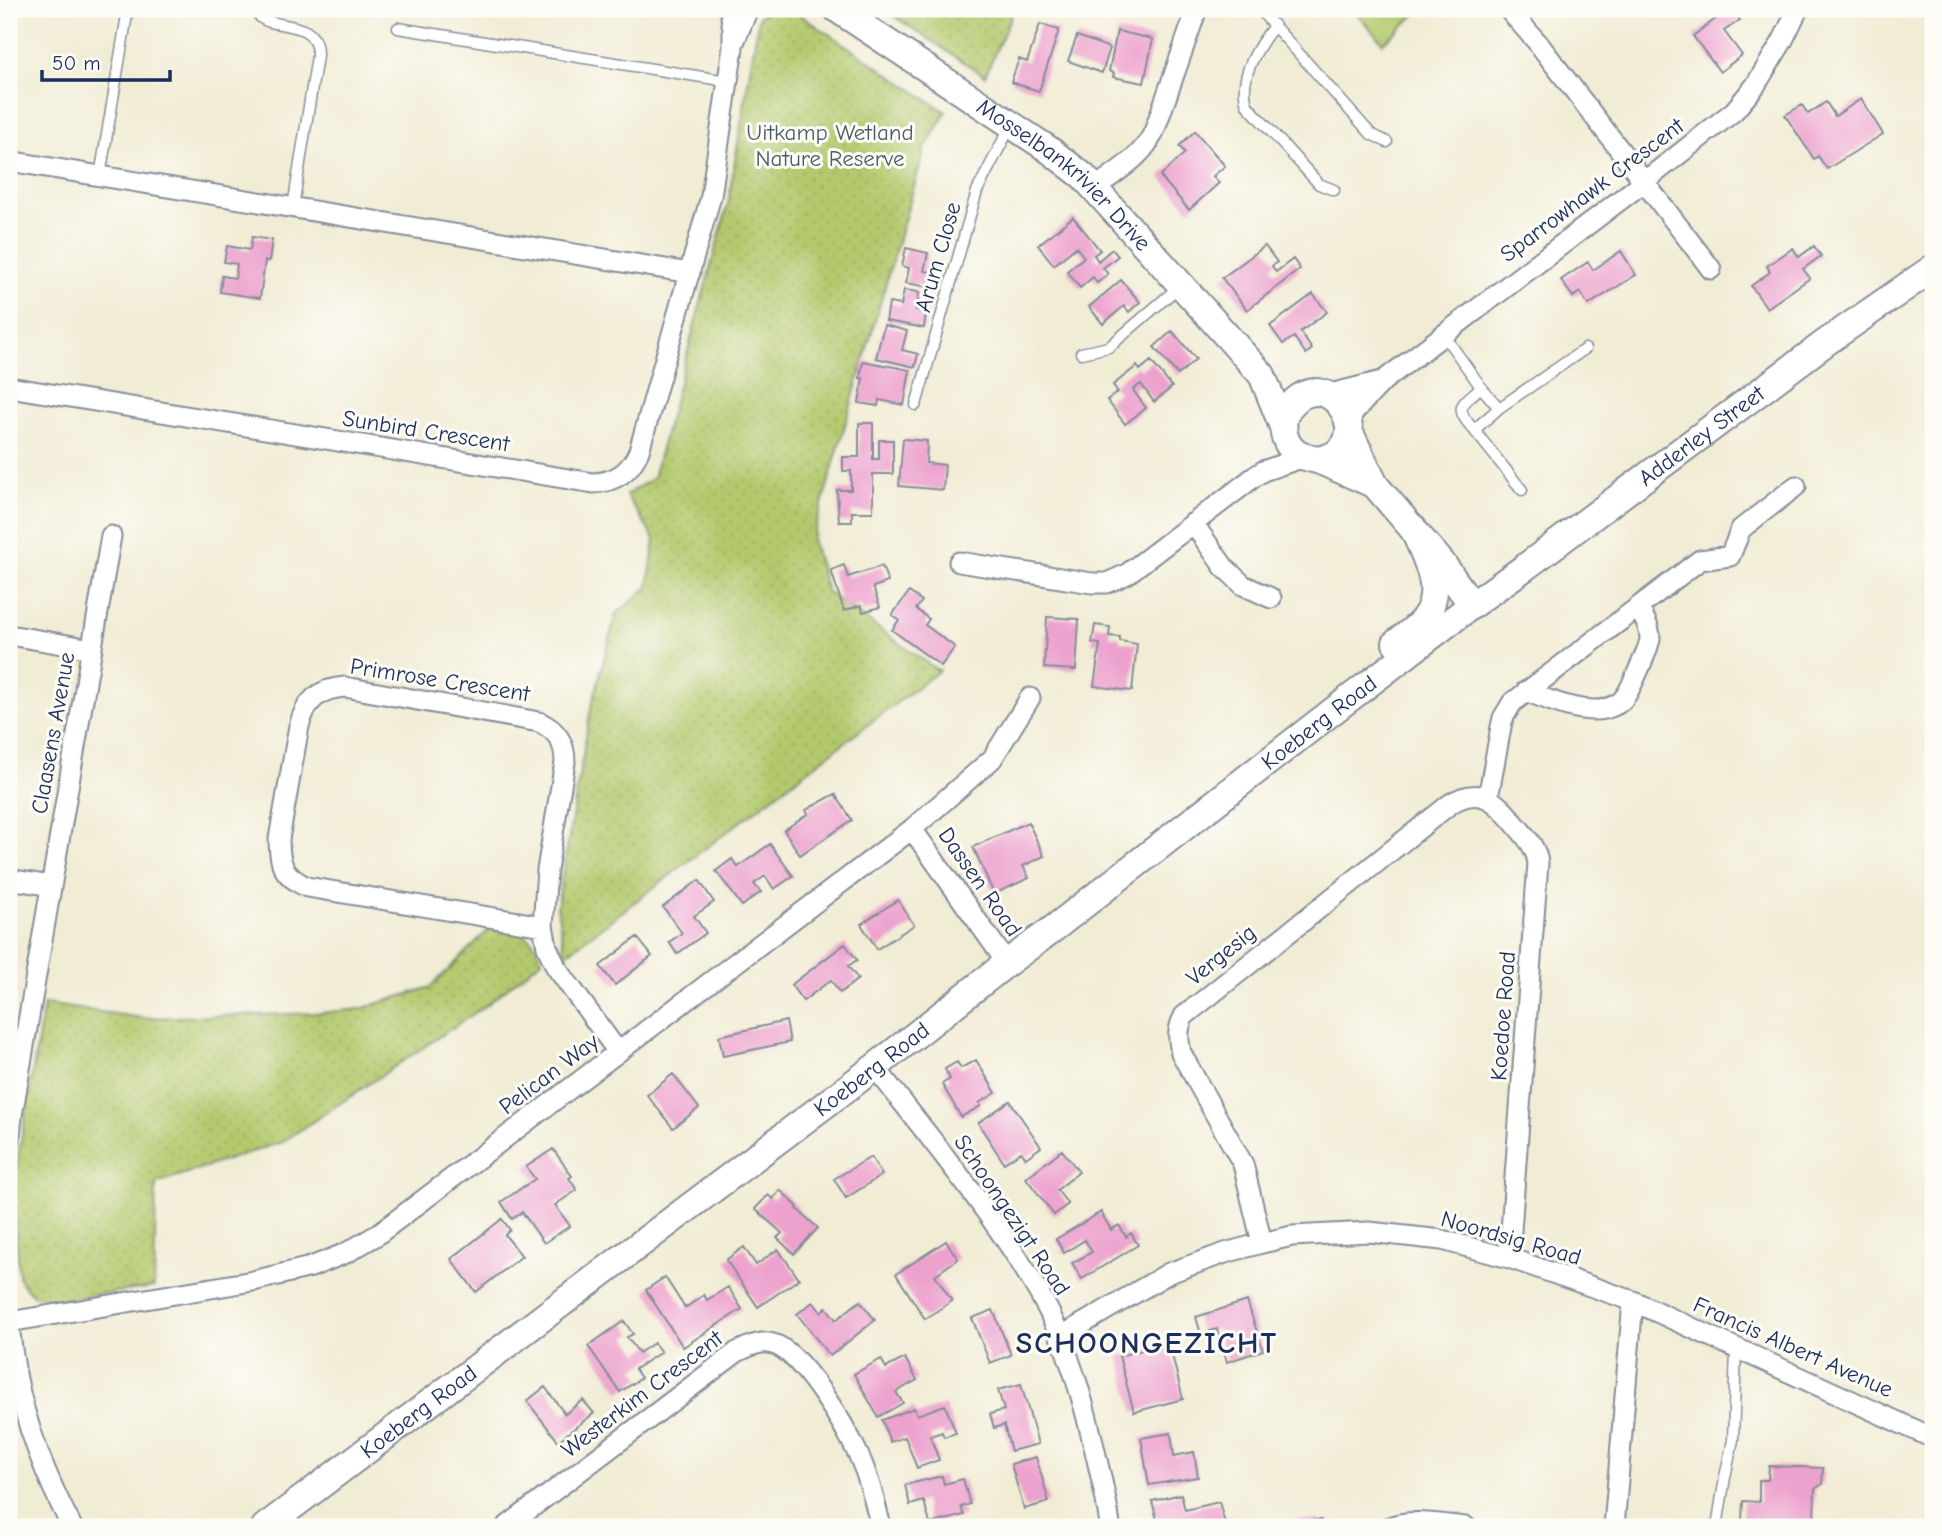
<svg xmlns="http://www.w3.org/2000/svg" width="1942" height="1536" viewBox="0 0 1942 1536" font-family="'Comic Neue',sans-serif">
  <defs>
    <pattern id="park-dots" width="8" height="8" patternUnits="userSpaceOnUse" patternTransform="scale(1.75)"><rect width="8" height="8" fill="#b4c96d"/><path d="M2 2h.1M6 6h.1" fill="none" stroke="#9aad61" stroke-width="1.8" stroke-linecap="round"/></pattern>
  </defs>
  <rect width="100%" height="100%" fill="#fdfcf7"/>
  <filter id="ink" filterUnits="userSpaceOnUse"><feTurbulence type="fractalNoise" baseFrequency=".0143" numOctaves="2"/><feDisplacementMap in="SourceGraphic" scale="14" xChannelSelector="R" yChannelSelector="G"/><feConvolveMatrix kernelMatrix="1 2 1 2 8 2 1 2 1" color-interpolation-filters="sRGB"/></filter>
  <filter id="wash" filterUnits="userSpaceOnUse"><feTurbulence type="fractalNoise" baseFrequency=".00686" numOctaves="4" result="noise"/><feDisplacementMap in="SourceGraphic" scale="28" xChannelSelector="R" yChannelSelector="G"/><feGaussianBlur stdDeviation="1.57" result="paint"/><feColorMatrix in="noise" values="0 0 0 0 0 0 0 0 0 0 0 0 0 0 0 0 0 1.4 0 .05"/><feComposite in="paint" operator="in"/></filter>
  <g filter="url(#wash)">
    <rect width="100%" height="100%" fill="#f1ecd4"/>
    <path fill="#b4c96d" stroke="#687c66" stroke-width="2" d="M1353,9H1422L1383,43Z"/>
    <path fill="url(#park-dots)" stroke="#687c66" stroke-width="2" d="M775,9H791L946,112L925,148L812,539L827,592L936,669L940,670L565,955L557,907L590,713L616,614L648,587L655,540L626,495L653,478L728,204L759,16Z
      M883,9H1014L985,76Z
      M489,929C518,933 531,928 542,960L485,1006L282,1142L156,1183L154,1287L51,1301L33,1295L22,1284L19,1277L13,1188L44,1004L143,1018L321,1013L360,1009L431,987Z"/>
    <g id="blocks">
      <path fill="#eda2ce" d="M1729,9H1731L1740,20L1724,31L1742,55L1720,72L1693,36Z
        M1040,24L1059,30L1039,91L1011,82L1019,59L1027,62Z
        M1117,31L1153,39L1144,83L1113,77L1114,73L1109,71Z
        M1077,36L1110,48L1102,73L1068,61Z
        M1861,99L1883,134L1827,169L1818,156L1814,159L1785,115L1802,105L1808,114L1826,102L1835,116Z
        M1195,131L1225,166L1213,176L1219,183L1189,210L1160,176L1185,153L1179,146Z
        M1073,217L1100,250L1094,255L1098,261L1112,249L1118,256L1103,268L1108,274L1097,283L1093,277L1080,288L1067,271L1084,257L1076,247L1054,265L1038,245Z
        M252,237L272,240L269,261H265L260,298L220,292L222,276L235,278L237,264L224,262L227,246L250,250Z
        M1265,246L1277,262L1272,266L1276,272L1293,259L1300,269L1247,310L1222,278Z
        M1814,246L1821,256L1803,269L1810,278L1767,308L1751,286L1770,272L1767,266L1793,248L1799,257Z
        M906,248L928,253L924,271L938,273L934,288L906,283L909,268L902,266Z
        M1621,251L1636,275L1588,305L1580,292L1573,297L1561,280L1588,262L1593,270Z
        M1121,280L1140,302L1129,312L1124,306L1103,324L1089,307Z
        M904,290L919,292L916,310L926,312L924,328L886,321L889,303L901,305Z
        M1313,294L1327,312L1300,332L1312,349L1306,354L1294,337L1283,344L1270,326Z
        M884,325L907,331L902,350L918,354L915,367L876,358Z
        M1172,331L1196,359L1178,375L1154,347Z
        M863,361L910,370L904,405L879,400L878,406L859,403L863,378H860Z
        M1151,361L1172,387L1154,402L1141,384L1133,390L1146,408L1125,424L1107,400L1118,392L1113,385L1137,366L1140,370Z
        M859,423H873V459H879V440H893V474H873V512H852V522H839L837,490H851V471H843V457H859Z
        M903,439L927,441L926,463L945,465L943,490L899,486Z
        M844,565L848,577L882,566L888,582L873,587L880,607L863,612L861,605L844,611L831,570Z
        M909,592L922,601L916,609L929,619L925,625L955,647L941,666L892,630L899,620L892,615Z
        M1047,617L1079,619L1076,670L1044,668Z
        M1095,625L1110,627L1109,636L1120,637V641L1137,644L1132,691L1094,686L1100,644L1092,643Z
        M835,794L852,820L800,855L784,830L808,814L806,810Z
        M1028,822L1044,856L1023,866L1029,878L994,894L973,847Z
        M770,844L793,876L774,889L765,876L754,884L761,892L742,906L716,871L732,859L738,867Z
        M699,880L714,902L694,916L706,933L677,954L669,942L682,933L663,907Z
        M898,900L914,925L877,949L861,924Z
        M637,937L652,956L615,985L600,966Z
        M845,944L857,960L848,966L858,979L840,993L831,980L803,1001L791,985Z
        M786,1021L790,1042L723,1056L719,1036Z
        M976,1060L996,1093L979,1103L981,1106L961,1117L942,1084L950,1079L945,1069L957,1062L961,1068Z
        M673,1074L699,1108L673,1128L647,1095Z
        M1010,1101L1041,1147L1026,1158L1021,1152L1004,1163L978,1123Z
        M553,1149L572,1176L569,1178L577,1190L555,1205L570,1226L544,1243L522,1212L512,1219L501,1202L535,1179L526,1167Z
        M1062,1150L1079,1172L1057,1190L1068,1204L1054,1215L1026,1178Z
        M871,1157L882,1175L846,1198L834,1179Z
        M780,1190L798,1207L797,1209L818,1228L794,1254L777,1238L782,1233L755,1209L768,1195L773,1199Z
        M1101,1212L1111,1230L1119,1225L1126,1237L1131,1233L1138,1245L1082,1279L1072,1263L1092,1252L1085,1240L1064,1253L1056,1239Z
        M502,1219L510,1230L505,1235L522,1256L476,1292L451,1259Z
        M946,1241L958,1259L935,1275L952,1301L925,1319L896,1274Z
        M744,1247L756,1265L778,1249L799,1279L758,1307L726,1260Z
        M665,1277L685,1308L704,1295L707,1300L728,1287L742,1309L683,1347L646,1290Z
        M860,1301L875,1320L830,1356L797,1314L813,1302L821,1312L826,1307L836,1320Z
        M1247,1301L1263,1350L1227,1362L1217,1329L1201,1334L1196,1317Z
        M993,1310L1011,1355L990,1363L972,1318Z
        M624,1321L633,1334L627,1337L639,1353L654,1343L661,1352L635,1369L641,1378L620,1392L588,1346Z
        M1169,1343L1183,1399L1134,1412L1119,1356Z
        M905,1358L917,1380L896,1392L903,1403L878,1417L854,1374L881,1359L886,1368Z
        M1021,1384L1038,1444L1011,1451L1004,1425L994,1428L990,1414L1004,1410L998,1390Z
        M545,1387L565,1414L583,1400L594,1413L558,1441L527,1401Z
        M945,1405L956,1433L944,1437L942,1432L930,1436L939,1460L917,1468L905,1437L890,1442L882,1420L914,1408L917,1415Z
        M1171,1433L1174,1456L1194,1452L1198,1477L1149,1485L1141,1438Z
        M1036,1457L1049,1502L1024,1509L1011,1464Z
        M1769,1466L1823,1468L1822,1484L1815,1489L1814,1524L1742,1521L1743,1501L1759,1502V1480H1768Z
        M942,1476L944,1484L963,1479L970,1504L961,1507L964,1515L930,1524L924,1501L910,1505L905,1485Z
        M1181,1494L1185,1510L1219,1502L1226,1527H1159L1152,1501Z
        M1289,1520H1321V1527H1289Z"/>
    </g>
  </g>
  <g filter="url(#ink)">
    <use href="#blocks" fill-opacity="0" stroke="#868e99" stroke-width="2"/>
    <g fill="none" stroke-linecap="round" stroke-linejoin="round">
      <defs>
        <path id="lane" d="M254,9L261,18L267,21C289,28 318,23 317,56L293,207
          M1259,9L1371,134L1387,142
          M1274,26C1258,46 1238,78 1247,105L1319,184L1334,190
          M398,28L727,81
          M100,176L128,9
          M1443,334L1481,387L1499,408L1585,349
          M1081,353L1109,347L1181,285
          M916,405L977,191L1011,125
          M1499,408L1474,430L1522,490
          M1474,430C1453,407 1461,405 1481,387
          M1717,1527L1725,1477L1733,1440L1736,1349"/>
        <path id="street" d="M1508,9L1538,43L1711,269
          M735,40L748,9
          M9,161L690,273
          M1095,188C1117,171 1145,156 1155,129L1197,9
          M9,387L593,483C616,482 630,472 639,451L711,196L733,47V30L730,9
          M1327,395L1382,381
          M1348,418L1383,381L1645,181L1734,111L1755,86L1782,42L1798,9
          M1193,523L1224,567L1243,585L1271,598
          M959,562L1092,583H1107L1127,574L1254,477L1263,471L1304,457
          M9,635L92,649
          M1526,691C1548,700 1582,714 1605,709C1612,707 1620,704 1624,698C1630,691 1650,646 1650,638C1650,627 1644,617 1638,608
          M1488,798L1501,727L1503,718L1512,703L1700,560L1730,556L1741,529L1796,486
          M912,829L1007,963
          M9,879L51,886
          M543,926L307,887C283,876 279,864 279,839L299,726C306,701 318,689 345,687L539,722C557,730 565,743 565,762L547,870L543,926L547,947L556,967L618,1052
          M875,1067C932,1141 992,1212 1039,1293C1069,1345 1085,1406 1098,1464C1103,1485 1108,1506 1110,1527
          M9,1145L12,1116L111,536
          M1262,1243L1243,1164L1181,1053C1178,1038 1177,1029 1184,1016L1450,804C1481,784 1497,802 1516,825C1526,837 1536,847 1538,863L1509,1258
          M9,1322L253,1281L311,1267L346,1253L377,1235L912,829L992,759L1030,698
          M9,1326C11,1342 13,1358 16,1374C26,1427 47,1479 72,1527
          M1060,1337L1169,1273L1225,1253L1262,1243L1292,1236L1369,1232L1442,1240L1509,1258L1633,1301L1933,1438
          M506,1527L737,1352C748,1347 761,1340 773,1344C801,1351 846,1428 858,1454C869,1477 875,1503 881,1527
          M1389,1527C1412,1518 1442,1525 1466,1527
          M1614,1527L1633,1301"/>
        <g id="secondary">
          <path id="s1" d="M837,9L1048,149L1083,176L1262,375L1283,427"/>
          <path d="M1349,431L1375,485L1442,563L1472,605"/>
          <path d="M1316,460C1384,451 1332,360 1292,404C1279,417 1281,440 1295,452C1303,458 1312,458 1320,461C1339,469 1357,477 1375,485"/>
          <path d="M1396,643C1405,636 1415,629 1422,621C1447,592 1425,558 1413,528"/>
          <path id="s2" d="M265,1527L875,1067L1007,963L1053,929L1333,711L1472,605L1524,568L1825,343L1933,268"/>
        </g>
      </defs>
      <use href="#lane" stroke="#868e99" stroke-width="13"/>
      <use href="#street" stroke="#868e99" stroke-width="23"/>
      <use href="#secondary" stroke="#868e99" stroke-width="30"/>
      <use href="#lane" stroke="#fff" stroke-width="10"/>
      <use href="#street" stroke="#fff" stroke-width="19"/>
      <use href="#secondary" stroke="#fff" stroke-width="26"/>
    </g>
  </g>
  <g text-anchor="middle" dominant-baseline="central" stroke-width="6" stroke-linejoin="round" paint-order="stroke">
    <g font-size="23" fill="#495d62" stroke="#fdfcf7">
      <text x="830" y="132">Uitkamp Wetland<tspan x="830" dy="26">Nature Reserve</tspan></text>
    </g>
    <g font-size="23" fill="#1b2f5e" stroke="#fdfcf7">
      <text stroke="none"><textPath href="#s1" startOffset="282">Mosselbankrivier Drive</textPath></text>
      <text transform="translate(1592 190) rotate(-37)">Sparrowhawk Crescent</text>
      <text transform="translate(938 257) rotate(-74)">Arum Close</text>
      <text transform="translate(426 431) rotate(9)">Sunbird Crescent</text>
      <text stroke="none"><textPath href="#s2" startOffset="1804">Adderley Street</textPath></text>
      <text transform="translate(440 680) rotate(9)">Primrose Crescent</text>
      <text stroke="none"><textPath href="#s2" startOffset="1326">Koeberg Road</textPath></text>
      <text transform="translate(53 733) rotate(-80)">Claasens Avenue</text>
      <text transform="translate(980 882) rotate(55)">Dassen Road</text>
      <text transform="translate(1221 955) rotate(-39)">Vergesig</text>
      <text transform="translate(1503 1016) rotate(-86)">Koedoe Road</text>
      <text stroke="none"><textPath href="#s2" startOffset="760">Koeberg Road</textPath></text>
      <text transform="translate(549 1074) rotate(-37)">Pelican Way</text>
      <text transform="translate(1012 1215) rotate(56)">Schoongezigt Road</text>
      <text transform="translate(1511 1238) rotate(16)">Noordsig Road</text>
      <text transform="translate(1793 1347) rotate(24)">Francis Albert Avenue</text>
      <text transform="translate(642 1394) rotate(-37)">Westerkim Crescent</text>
      <text stroke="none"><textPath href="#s2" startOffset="192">Koeberg Road</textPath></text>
    </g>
    <g font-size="30" font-weight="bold" letter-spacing="2" fill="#1b2f5e" stroke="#fdfcf7">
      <text x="1147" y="1343">SCHOONGEZICHT</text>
    </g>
  </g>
  <rect width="1942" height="1536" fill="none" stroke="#fdfcf7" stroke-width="35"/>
  <path d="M42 70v10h128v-10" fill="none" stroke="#1b2f5e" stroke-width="3.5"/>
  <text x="52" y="70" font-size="21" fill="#1b2f5e" stroke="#fdfcf7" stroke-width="5" paint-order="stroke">50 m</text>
</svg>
